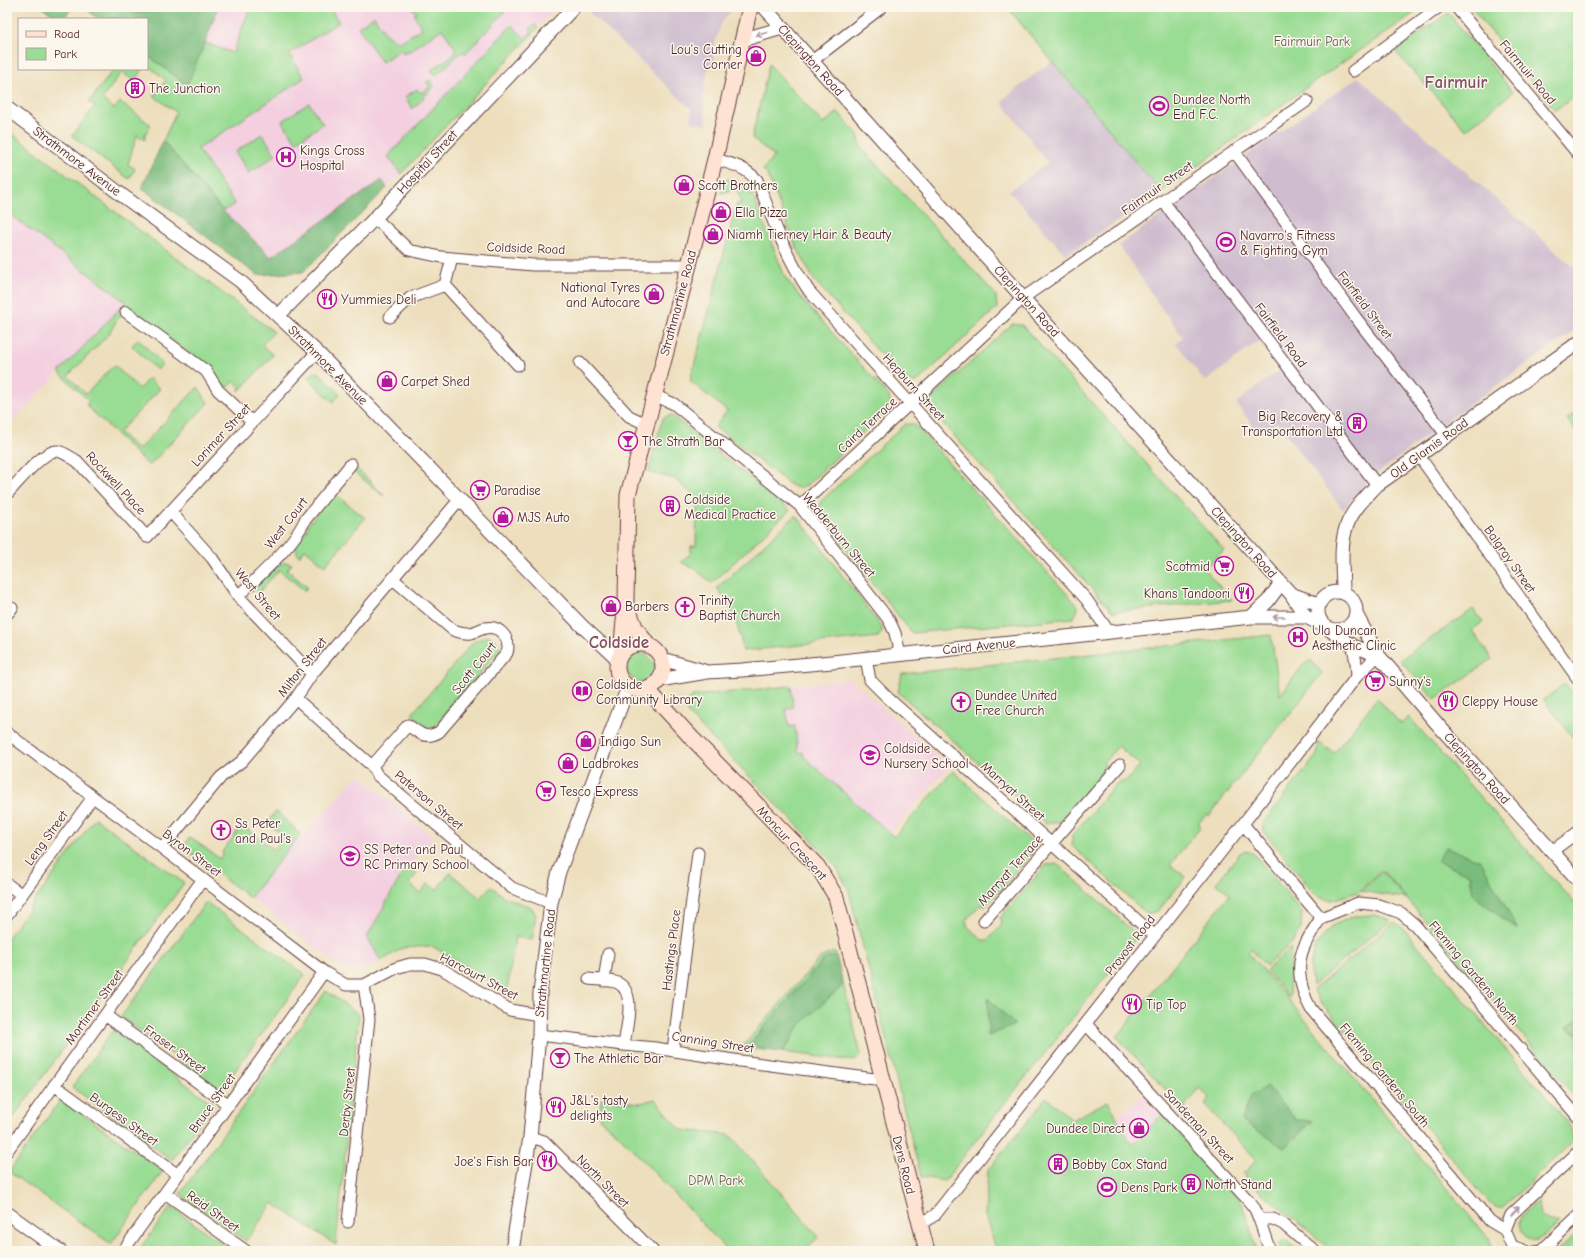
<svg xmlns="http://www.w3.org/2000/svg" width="1585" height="1258" viewBox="0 0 1585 1258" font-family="'Comic Neue',sans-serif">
  <rect width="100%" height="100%" fill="#fbf7ec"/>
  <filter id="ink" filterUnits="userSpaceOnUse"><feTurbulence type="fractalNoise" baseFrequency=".025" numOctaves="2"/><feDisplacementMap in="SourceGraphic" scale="8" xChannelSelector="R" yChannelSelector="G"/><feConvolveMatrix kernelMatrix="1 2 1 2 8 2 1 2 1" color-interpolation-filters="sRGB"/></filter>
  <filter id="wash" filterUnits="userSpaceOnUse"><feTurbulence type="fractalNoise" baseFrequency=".012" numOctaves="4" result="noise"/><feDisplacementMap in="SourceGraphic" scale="16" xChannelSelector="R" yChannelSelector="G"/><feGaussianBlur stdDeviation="0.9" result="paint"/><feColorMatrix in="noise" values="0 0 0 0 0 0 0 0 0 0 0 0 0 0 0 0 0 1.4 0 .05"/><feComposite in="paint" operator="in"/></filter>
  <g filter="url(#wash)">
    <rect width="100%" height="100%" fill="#eddfbd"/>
    <path fill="#f3cfe0" d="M83,7H556L401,174L303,272L257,275L142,188L176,112L187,85L147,19Z
      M7,212L126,302L7,427Z
      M850,679L949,767L890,833L804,757L803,752L798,753L795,726L789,727L786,709L793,707L791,686Z
      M358,774L434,838L402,874L367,937L381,961L369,968L355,971L341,967L250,898L300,834L303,836Z
      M1143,1094L1163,1114L1136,1141L1130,1143L1117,1118Z"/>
    <path fill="#cfbdcf" d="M594,7H723L732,10L721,24L712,53L716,64L707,71L703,100L707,125L690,121L692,110L589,12Z
      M1052,61L1161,192L1066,255L1009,191L1048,163L1001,101Z
      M1358,77L1578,271V328L1449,419L1365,483L1343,510L1277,422L1269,428L1267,426L1258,433L1236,403L1280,370L1259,341L1205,382L1176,343L1183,337L1159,305L1119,245Z"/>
    <path fill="#99dc93" stroke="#727e5f" d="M132,7H160L133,15Z
      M250,7H329L339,22L289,54L304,78L198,149L235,204L223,211L163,141L176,112L154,96L166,80L147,65V55L187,84L205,43L233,53Z
      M412,7H509L465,54L463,51L435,76L431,70L452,56L456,49L442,29L408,52L407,51L403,53L400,50L382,62L358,27L374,16L387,36L400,42L422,28L414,15L416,13Z
      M1007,7H1423L1310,85L1161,192Z
      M1471,7H1578V94L1555,110Z
      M1448,13L1513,92L1466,130L1395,51Z
      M534,24L538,28L401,174L388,156L512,25L525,38L532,31L530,29Z
      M769,64L823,124L838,112L858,135L861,147L996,295L997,308L917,382H905L814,280L796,246L767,174L763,170L774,156L752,138Z
      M114,69H143L134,81L122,72L102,99L114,109L120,102L151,125L145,134V140L137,135L128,164L135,169L129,179L72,136L95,106L89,102Z
      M430,80L434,86L413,109L405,97L417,89L421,93L430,87L426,82Z
      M309,103L323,124L296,142L282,121Z
      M7,130L274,332L262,345L273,355L239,391L240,387L234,381L228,387L225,385L223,387L209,368L128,309L116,321L109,334L68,376L86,394L114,365L139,389L149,378L160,389L119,432L138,450L198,387L208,403L149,466L86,405L89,401L59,372L126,302L7,212Z
      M262,134L276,155L249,173L235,152Z
      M728,179L749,186L785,277L801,298L889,396L891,406L807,485L799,488L792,486L715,427L727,411L690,381L737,204L742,202L736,188L720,194L724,181Z
      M1012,324L1022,325L1224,550L1204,569L1232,600L1113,612L930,409L932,398Z
      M138,339L163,364L157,370L132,346Z
      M317,372L322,375L340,394L333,402L308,378L313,373Z
      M1578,411V435L1567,419Z
      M671,415L790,510L712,583L696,570L681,562L691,553V546H696L697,498L675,479L648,472L663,418Z
      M905,424H914L1077,605V612L1073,618L912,633L821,518L819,509L821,501Z
      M355,467L384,495L383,496L353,471Z
      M334,493L365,518L325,566L305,549L299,556C289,539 308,538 308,524Z
      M796,515L882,627V632L878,637L743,651C738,624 734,611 717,588Z
      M285,562L292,564L287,570L307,587L305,591L279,570L258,593L254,588L279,565Z
      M1473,609L1483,622L1472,630L1492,659L1435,699L1400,660Z
      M1271,635L1280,695L1303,665L1311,660L1322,673L1209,816L1206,814L1198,824L1201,826L1170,865L1186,877L1158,911L1147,914L1072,846V835L1117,783L1126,781L1140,765L1118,746L1104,762V771L1059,823H1046L898,692L902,674Z
      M488,636C495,639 498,641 500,649L434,727L427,728L412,714L474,641Z
      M634,651L646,655L655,664C655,674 650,681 639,683C627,678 618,658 634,651Z
      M1565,683L1578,700V744L1544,700Z
      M791,686L793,707L786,709L789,727L795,726L798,753L803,752L804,757L894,837L953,771L1031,841L1034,851L987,905H980L967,919V926L982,940H988L1001,926L1000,918L1046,865L1057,864L1133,931L1134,941L982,1132L945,1181L921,1177L849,891L837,868L812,840L688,714L685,704L692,696Z
      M1377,698L1401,724L1409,717L1578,907V1100L1382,870L1358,892L1332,900L1323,899L1315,894L1264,832L1263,823L1317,755L1319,742L1334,753Z
      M276,811L300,834L250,898L182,847L190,837L220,859L223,854L222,852L242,825L274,850L284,836L267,823Z
      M95,818L184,883L7,1126V939Z
      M1246,851L1254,854L1302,912L1301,928L1293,942L1266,966L1251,949L1248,952L1490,1240L1492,1245L1490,1251H1333L1255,1187L1242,1173H1245L1256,1159L1205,1105L1210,1098L1199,1088L1185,1106V1111L1117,1037L1230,894L1216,883L1240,853Z
      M411,868L417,874L409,883L420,893L428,883L436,890L450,873L480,898L491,886L504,897L531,907L536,915L532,940L515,937L507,992L432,946L403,948L381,961L367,937L402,874Z
      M1382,872L1405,898L1361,891Z
      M206,902L305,975L221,1090L121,1017Z
      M1374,915L1391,920L1312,986L1310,966L1316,945L1332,926L1354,916Z
      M1394,922L1403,928L1569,1124L1572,1133L1573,1141L1504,1207L1498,1208L1491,1205L1320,1001L1313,990Z
      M1291,948L1289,998L1266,970Z
      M835,952L861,1055L855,1061L742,1047L820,958L828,954Z
      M326,991L359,1015L336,1245L273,1203L246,1241L180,1194Z
      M113,1030L213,1104L172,1160L72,1087Z
      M1046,1097L1072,1120L1108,1101L1130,1143L1136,1141L1163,1114L1242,1203L1257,1251H997L985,1216L988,1170L1037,1110Z
      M61,1099L163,1171L111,1244L9,1172Z
      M601,1099L641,1103L655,1099L681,1130L730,1135L819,1237L803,1251H728L618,1134L600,1119Z
      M1538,1201C1539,1218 1541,1221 1559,1223C1554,1228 1548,1235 1542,1238C1529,1246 1516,1232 1520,1219C1522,1212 1533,1205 1538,1201Z
      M171,1207L232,1251H138Z
      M1578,1232V1251H1557Z
      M1283,1241H1287L1298,1251H1283L1280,1244Z"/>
    <path fill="#7abc7d" stroke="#626e54" d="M42,7H73L63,19H58Z
      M83,7H132L133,14L160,7H218L205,43L187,85L147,55V19H99Z
      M163,141L223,211L271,257L382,180L387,188L303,272L257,275L142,188Z
      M1446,847L1481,861L1518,930L1473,895L1470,875L1437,861Z
      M836,956L843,985L801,1024L783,1052L746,1048L822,961L829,957Z
      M988,998L1015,1025L988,1036Z
      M1578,1020V1034L1566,1027Z
      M1267,1086L1296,1120L1313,1121L1284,1148L1242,1120L1251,1095Z"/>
  </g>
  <g filter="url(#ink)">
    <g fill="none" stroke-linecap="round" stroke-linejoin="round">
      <defs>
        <path id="minor" d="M1456,7L1578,154
          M812,61L882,7
          M1353,71L1439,7
          M1234,151L1356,318L1447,436
          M715,159C732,164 745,167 757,180C772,218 786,257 809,291L1086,599L1109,632
          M1163,201L1377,485
          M375,218L409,250L441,257L533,265H689
          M445,285L452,258
          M126,312L206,371L218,390L252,422
          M390,317L410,298L445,285L518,365
          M580,363L629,416L646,424
          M654,395L674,404L800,506L889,620L895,633L900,655
          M1419,456L1578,679
          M7,494C17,484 43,450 57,451C64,452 70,457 77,461L147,537L317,352
          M800,506L1023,298L1307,101
          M170,511L212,558L238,596L312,674
          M238,596C258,577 294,545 305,520L351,464
          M7,614L12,608
          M1353,646L1356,663L1357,676
          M866,658L870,680L888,698L1155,936
          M301,703L372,766L377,775L512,888L551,903
          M7,733L162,848L324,972L346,985H364L396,968L410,964H425L442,969L510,1010L539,1015
          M372,766L408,725C419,733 425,740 439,732L507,653C511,640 501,625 485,628C480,629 476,632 471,633C464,634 459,632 453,630L393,579
          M1243,824L1321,918
          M162,848L221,777L242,761L296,698L312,674L459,500
          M1552,851L1578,832
          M7,884L22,895
          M7,915L93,797
          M1321,918C1315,927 1308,937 1304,947C1295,967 1301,991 1311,1009L1490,1221L1505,1230
          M1321,918L1358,903L1379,905L1401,913L1415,925L1578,1117
          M984,921L1120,765
          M589,979C596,980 612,980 618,983C637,993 626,1028 624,1045
          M604,981L608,954
          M105,1015L229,1105
          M1086,1024L1247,1199L1255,1209L1259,1219H1273L1283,1224L1315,1251
          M539,1035L624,1045L655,1048L740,1061L882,1080
          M673,1050L698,853
          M54,1085L178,1175
          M530,1137L544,1141L653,1251
          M7,1151L203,879
          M165,1193L246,1251
          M1259,1219L1270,1251
          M348,1222L369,1019L364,985
          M919,1225L935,1215L1243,824L1357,676L1378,655
          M123,1251L324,972
          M1525,1251L1512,1246L1505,1230L1511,1215L1578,1152
          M1535,1251L1543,1249L1578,1216"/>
        <path id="tertiary" d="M764,7L1023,298L1291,594L1306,617L1323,625
          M742,40L782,28
          M7,108L123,196L240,281L317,352L582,626L618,659
          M279,315L375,218L574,7
          M1318 611a19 19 0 1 1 38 0a19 19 0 1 1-38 0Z
          M1343,593C1343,571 1339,546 1347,525C1353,509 1366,497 1377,485L1578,343
          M1291,594L1319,604
          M1356,614L1378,655L1439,726L1578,880
          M1251,617L1268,601L1281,583
          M1330,630L1353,646L1378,655
          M662,659L704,671
          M659,680L707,672L742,670L832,662L1251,617H1306
          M7,1213L60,1251
          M512,1251L530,1137L539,1035L540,993L551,903L559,872L628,687"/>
        <path id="secondary" d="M627,606L635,627L647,644
          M617 667a23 23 0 1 1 46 0a23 23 0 1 1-46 0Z
          M621,652L626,601L628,495L689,265L715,159L750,7
          M647,689L688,734L818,867L836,897L927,1251"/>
      </defs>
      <use href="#minor" stroke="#623c41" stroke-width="13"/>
      <use href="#tertiary" stroke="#623c41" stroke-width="15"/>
      <use href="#secondary" stroke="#623c41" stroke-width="17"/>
      <use href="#minor" stroke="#fff" stroke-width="11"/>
      <use href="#tertiary" stroke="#fff" stroke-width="13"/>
      <use href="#secondary" stroke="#fee3d2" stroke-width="15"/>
    </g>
    <defs><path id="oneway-shaft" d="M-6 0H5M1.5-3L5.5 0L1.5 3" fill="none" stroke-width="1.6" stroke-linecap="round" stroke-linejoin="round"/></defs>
    <g stroke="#ae9aa0">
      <use href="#oneway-shaft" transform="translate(762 34) rotate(164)"/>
      <use href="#oneway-shaft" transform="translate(1279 617) rotate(-180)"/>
      <use href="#oneway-shaft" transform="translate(1515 1211) rotate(-47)"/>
    </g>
  </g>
  <defs>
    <symbol id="shop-ring" viewBox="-11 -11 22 22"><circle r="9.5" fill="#fbf7ec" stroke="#b5179e" stroke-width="1.5"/><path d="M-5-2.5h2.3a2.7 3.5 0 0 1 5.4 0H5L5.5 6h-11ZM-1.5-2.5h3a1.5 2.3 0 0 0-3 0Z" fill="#b5179e"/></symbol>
    <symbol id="building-ring" viewBox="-11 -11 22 22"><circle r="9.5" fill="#fbf7ec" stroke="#b5179e" stroke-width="1.5"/><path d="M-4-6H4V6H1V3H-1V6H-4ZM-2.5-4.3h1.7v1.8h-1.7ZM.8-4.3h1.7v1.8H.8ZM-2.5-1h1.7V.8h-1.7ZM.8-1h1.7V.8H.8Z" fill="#b5179e"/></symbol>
    <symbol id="stadium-ring" viewBox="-11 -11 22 22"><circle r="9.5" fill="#fbf7ec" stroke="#b5179e" stroke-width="1.5"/><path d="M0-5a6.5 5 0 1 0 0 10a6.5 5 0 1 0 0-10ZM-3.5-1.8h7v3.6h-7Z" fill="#b5179e"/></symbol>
    <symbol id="hospital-ring" viewBox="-11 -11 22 22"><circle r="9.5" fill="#fbf7ec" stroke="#b5179e" stroke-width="1.5"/><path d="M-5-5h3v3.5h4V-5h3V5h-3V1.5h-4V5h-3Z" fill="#b5179e"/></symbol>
    <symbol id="restaurant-ring" viewBox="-11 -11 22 22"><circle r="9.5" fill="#fbf7ec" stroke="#b5179e" stroke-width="1.5"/><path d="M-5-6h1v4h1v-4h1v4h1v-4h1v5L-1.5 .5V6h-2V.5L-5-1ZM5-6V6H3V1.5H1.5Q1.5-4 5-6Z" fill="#b5179e"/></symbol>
    <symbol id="bar-ring" viewBox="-11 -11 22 22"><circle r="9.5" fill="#fbf7ec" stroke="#b5179e" stroke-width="1.5"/><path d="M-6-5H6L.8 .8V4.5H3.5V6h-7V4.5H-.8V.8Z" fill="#b5179e"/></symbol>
    <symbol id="supermarket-ring" viewBox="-11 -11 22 22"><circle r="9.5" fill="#fbf7ec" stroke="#b5179e" stroke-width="1.5"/><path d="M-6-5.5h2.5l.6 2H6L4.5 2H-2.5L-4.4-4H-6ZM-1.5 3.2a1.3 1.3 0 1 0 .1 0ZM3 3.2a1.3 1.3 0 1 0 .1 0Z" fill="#b5179e"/></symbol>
    <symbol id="church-ring" viewBox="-11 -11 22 22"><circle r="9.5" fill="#fbf7ec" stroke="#b5179e" stroke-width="1.5"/><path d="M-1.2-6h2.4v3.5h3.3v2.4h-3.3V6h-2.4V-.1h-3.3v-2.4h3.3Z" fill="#b5179e"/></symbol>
    <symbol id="library-ring" viewBox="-11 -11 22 22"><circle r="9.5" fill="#fbf7ec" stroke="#b5179e" stroke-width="1.5"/><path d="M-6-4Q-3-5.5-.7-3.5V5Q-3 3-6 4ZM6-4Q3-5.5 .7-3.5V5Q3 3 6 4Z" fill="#b5179e"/></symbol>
    <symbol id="school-ring" viewBox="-11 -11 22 22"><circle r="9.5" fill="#fbf7ec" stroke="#b5179e" stroke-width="1.5"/><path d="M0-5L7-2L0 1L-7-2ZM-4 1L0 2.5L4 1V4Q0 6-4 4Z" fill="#b5179e"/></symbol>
  </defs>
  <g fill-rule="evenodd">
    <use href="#shop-ring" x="745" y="45" width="22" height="22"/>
    <use href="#building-ring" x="124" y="77" width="22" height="22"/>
    <use href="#stadium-ring" x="1148" y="95" width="22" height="22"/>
    <use href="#hospital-ring" x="275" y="146" width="22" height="22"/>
    <use href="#shop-ring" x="673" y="174" width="22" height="22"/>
    <use href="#shop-ring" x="710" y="201" width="22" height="22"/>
    <use href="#shop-ring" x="702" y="223" width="22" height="22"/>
    <use href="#stadium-ring" x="1215" y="231" width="22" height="22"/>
    <use href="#shop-ring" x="643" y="283" width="22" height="22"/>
    <use href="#restaurant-ring" x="316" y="288" width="22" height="22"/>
    <use href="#shop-ring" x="376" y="370" width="22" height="22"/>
    <use href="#building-ring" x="1346" y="412" width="22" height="22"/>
    <use href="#bar-ring" x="617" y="430" width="22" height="22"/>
    <use href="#supermarket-ring" x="469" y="479" width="22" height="22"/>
    <use href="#building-ring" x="659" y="495" width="22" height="22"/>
    <use href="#shop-ring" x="492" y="506" width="22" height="22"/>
    <use href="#supermarket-ring" x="1213" y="555" width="22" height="22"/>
    <use href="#restaurant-ring" x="1233" y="582" width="22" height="22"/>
    <use href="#shop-ring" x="600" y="595" width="22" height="22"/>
    <use href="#church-ring" x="674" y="596" width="22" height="22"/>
    <use href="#hospital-ring" x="1287" y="626" width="22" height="22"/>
    <use href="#supermarket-ring" x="1364" y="670" width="22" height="22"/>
    <use href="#library-ring" x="571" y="680" width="22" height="22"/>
    <use href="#restaurant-ring" x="1437" y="690" width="22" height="22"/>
    <use href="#church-ring" x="950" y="691" width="22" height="22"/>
    <use href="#shop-ring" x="575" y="730" width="22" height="22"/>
    <use href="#school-ring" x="859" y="744" width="22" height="22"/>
    <use href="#shop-ring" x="557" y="752" width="22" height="22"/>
    <use href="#supermarket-ring" x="535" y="780" width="22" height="22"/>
    <use href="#church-ring" x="210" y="819" width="22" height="22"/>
    <use href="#school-ring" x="339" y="845" width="22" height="22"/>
    <use href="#restaurant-ring" x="1121" y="993" width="22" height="22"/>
    <use href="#bar-ring" x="549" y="1047" width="22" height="22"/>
    <use href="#restaurant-ring" x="545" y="1096" width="22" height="22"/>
    <use href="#shop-ring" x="1128" y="1117" width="22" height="22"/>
    <use href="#restaurant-ring" x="536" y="1150" width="22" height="22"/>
    <use href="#building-ring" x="1047" y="1153" width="22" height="22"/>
    <use href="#building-ring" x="1180" y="1173" width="22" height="22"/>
    <use href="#stadium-ring" x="1096" y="1176" width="22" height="22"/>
  </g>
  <g text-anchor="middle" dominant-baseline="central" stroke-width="3" stroke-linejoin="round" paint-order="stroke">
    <g font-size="13" fill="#62584a" stroke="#fbf7ec">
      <text x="1312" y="41">Fairmuir Park</text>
      <text x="716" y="1180">DPM Park</text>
    </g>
    <g font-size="13" fill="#4a1f2b" stroke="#fbf7ec" text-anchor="start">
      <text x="742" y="49" text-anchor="end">Lou's Cutting<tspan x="742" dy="15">Corner</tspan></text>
      <text x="149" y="88">The Junction</text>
      <text x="1173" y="99">Dundee North<tspan x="1173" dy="15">End F.C.</tspan></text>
      <text x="300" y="150">Kings Cross<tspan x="300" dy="15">Hospital</tspan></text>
      <text x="698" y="185">Scott Brothers</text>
      <text x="735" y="212">Ella Pizza</text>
      <text x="727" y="234">Niamh Tierney Hair &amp; Beauty</text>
      <text x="1240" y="235">Navarro's Fitness<tspan x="1240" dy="15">&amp; Fighting Gym</tspan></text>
      <text x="640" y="287" text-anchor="end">National Tyres<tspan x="640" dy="15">and Autocare</tspan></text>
      <text x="341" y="299">Yummies Deli</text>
      <text x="401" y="381">Carpet Shed</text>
      <text x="1343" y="416" text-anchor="end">Big Recovery &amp;<tspan x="1343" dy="15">Transportation Ltd</tspan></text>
      <text x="642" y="441">The Strath Bar</text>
      <text x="494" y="490">Paradise</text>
      <text x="684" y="499">Coldside<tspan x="684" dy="15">Medical Practice</tspan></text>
      <text x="517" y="517">MJS Auto</text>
      <text x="1210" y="566" text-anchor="end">Scotmid</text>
      <text x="1230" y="593" text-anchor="end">Khans Tandoori</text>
      <text x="699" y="600">Trinity<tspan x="699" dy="15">Baptist Church</tspan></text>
      <text x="625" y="606">Barbers</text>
      <text x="1312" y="630">Ula Duncan<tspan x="1312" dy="15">Aesthetic Clinic</tspan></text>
      <text x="1389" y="681">Sunny's</text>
      <text x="596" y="684">Coldside<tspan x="596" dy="15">Community Library</tspan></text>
      <text x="975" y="695">Dundee United<tspan x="975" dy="15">Free Church</tspan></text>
      <text x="1462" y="701">Cleppy House</text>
      <text x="600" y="741">Indigo Sun</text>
      <text x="884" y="748">Coldside<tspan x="884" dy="15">Nursery School</tspan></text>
      <text x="582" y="763">Ladbrokes</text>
      <text x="560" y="791">Tesco Express</text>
      <text x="235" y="823">Ss Peter<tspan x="235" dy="15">and Paul's</tspan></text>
      <text x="364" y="849">SS Peter and Paul<tspan x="364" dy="15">RC Primary School</tspan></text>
      <text x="1146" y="1004">Tip Top</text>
      <text x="574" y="1058">The Athletic Bar</text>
      <text x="570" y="1100">J&amp;L's tasty<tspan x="570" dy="15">delights</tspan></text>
      <text x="1125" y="1128" text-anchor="end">Dundee Direct</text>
      <text x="533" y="1161" text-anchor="end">Joe's Fish Bar</text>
      <text x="1072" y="1164">Bobby Cox Stand</text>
      <text x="1205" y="1184">North Stand</text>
      <text x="1121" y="1187">Dens Park</text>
    </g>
    <g font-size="13" fill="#4a1f2b" stroke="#fbf7ec">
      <text transform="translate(811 60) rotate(48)">Clepington Road</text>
      <text transform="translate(1528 72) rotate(50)">Fairmuir Road</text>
      <text transform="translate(77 161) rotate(37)">Strathmore Avenue</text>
      <text transform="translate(427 162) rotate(-47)">Hospital Street</text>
      <text transform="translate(1157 188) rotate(-35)">Fairmuir Street</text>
      <text transform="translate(526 248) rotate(2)">Coldside Road</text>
      <text transform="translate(1027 301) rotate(48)">Clepington Road</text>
      <text transform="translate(678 303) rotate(-75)">Strathmartine Road</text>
      <text transform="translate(1365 305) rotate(53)">Fairfield Street</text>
      <text transform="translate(1281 335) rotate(53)">Fairfield Road</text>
      <text transform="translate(328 365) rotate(45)">Strathmore Avenue</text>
      <text transform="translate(914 387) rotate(48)">Hepburn Street</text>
      <text transform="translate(867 425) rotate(-43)">Caird Terrace</text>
      <text transform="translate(221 435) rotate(-47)">Lorimer Street</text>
      <text transform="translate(1429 448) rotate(-36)">Old Glamis Road</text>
      <text transform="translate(116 483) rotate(47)">Rockwell Place</text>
      <text transform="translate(286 523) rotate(-52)">West Court</text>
      <text transform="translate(839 535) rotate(50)">Wedderburn Street</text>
      <text transform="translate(1244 542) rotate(48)">Clepington Road</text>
      <text transform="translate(1510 559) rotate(55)">Balgray Street</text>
      <text transform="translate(258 594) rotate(50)">West Street</text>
      <text transform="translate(979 646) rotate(-6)">Caird Avenue</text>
      <text transform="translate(302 667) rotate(-52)">Milton Street</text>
      <text transform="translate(474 668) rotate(-51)">Scott Court</text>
      <text transform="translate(1477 768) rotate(48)">Clepington Road</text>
      <text transform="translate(1013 791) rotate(42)">Marryat Street</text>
      <text transform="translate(429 800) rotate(40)">Paterson Street</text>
      <text transform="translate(46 838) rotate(-54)">Leng Street</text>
      <text transform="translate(792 843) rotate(47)">Moncur Crescent</text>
      <text transform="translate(192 853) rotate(37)">Byron Street</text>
      <text transform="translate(1010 870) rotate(-48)">Marryat Terrace</text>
      <text transform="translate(1130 945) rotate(-52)">Provost Road</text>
      <text transform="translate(671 950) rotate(-83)">Hastings Place</text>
      <text transform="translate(545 963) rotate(-84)">Strathmartine Road</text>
      <text transform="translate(1474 973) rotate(50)">Fleming Gardens North</text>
      <text transform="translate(479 976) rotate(28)">Harcourt Street</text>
      <text transform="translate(94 1007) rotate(-54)">Mortimer Street</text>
      <text transform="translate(713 1042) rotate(9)">Canning Street</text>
      <text transform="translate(175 1049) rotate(36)">Fraser Street</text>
      <text transform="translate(1385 1075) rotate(50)">Fleming Gardens South</text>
      <text transform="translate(347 1102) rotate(-84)">Derby Street</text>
      <text transform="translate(212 1103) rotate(-54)">Bruce Street</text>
      <text transform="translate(124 1119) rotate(36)">Burgess Street</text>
      <text transform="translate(1199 1126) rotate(47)">Sandeman Street</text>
      <text transform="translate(904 1165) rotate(76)">Dens Road</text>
      <text transform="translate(603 1181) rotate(45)">North Street</text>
      <text transform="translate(213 1211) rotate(36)">Reid Street</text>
    </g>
    <g font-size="17" font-weight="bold" fill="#835066" stroke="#fbf7ec">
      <text x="1456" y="82">Fairmuir</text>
      <text x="619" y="642">Coldside</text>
    </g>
  </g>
  <rect width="1585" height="1258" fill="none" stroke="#fbf7ec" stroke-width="24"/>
  <rect x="18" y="18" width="130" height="52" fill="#fbf7ec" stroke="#b4a19f"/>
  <rect x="26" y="31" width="20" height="6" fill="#fee3d2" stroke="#b4a19f"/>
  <text x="54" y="38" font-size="12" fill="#4a1f2b">Road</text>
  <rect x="26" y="48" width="20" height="12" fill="#99dc93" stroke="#b4a19f"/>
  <text x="54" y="58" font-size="12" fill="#4a1f2b">Park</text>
</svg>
